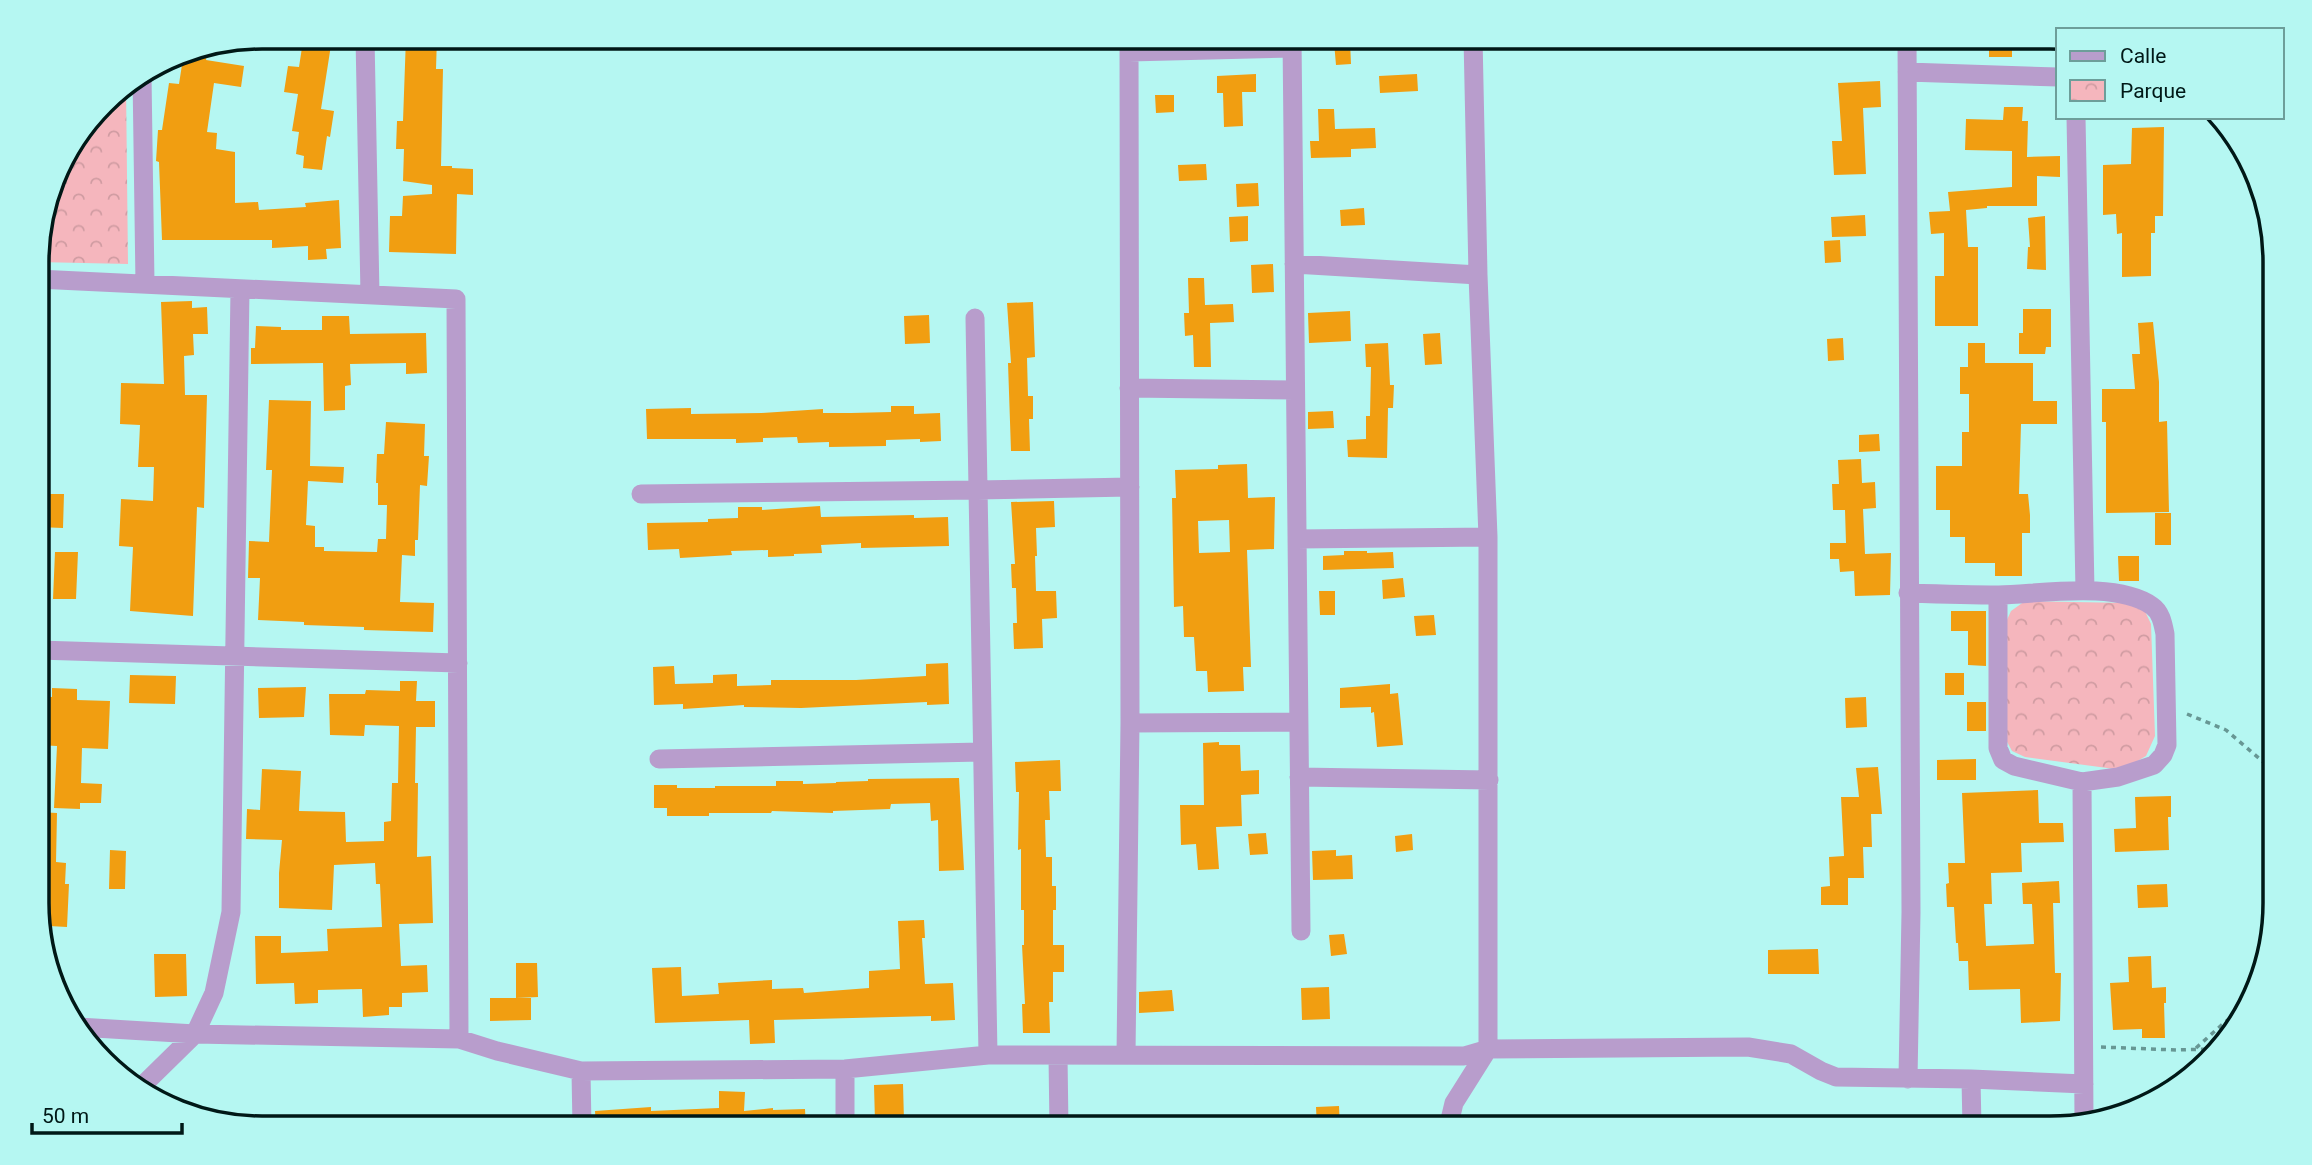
<svg xmlns="http://www.w3.org/2000/svg" width="2312" height="1165" viewBox="0 0 2312 1165" font-family="Roboto,sans-serif">
  <defs>
    <pattern id="park-crowns" width="20" height="18" patternUnits="userSpaceOnUse" patternTransform="scale(1.75)"><rect width="20" height="18" fill="#f5b6bd"/><path d="M2 6a3 3 0 1 1 6 0M12 15a3 3 0 1 1 6 0" fill="none" stroke="#d09ca2"/></pattern>
  </defs>
  <rect width="100%" height="100%" fill="#b5f7f2"/>
  <path fill="url(#park-crowns)" d="M126,85L128,264L37,262V247L60,162L113,93Z
    M2025,601L2129,603L2144,609L2151,624L2155,736L2146,756L2122,770L2025,757L2012,751L2005,738L2006,622L2011,611Z"/>
  <path fill="#f19e11" fill-rule="evenodd" d="M406,37H437L436,69H443L441,166H452V168L473,169V195L457,194L456,254L389,252L390,216H402L403,196L432,194V185L403,181L404,149H396L397,121H403Z
    M1989,37H2012V57H1989Z
    M303,41L331,45L321,109L334,111L330,137L327,136L322,170L303,168L304,156L296,154L299,132L292,131L298,94L284,92L288,66L299,67Z
    M1350,41L1351,64L1336,65L1334,42Z
    M208,47L206,60L244,66L241,87L214,83L207,132L217,133L216,149L235,152V203L258,202L259,210L306,207L305,203L339,200L341,248L326,249L327,259L308,260V246L272,248V240H162L159,162L156,161L158,130H162L169,83L179,84L184,52Z
    M1256,74V92H1242L1243,126L1224,127L1223,93H1217V76Z
    M1417,74L1418,91L1380,93L1379,76Z
    M1880,81L1881,107L1863,108L1866,174L1834,175L1832,141H1842L1838,83Z
    M1155,95H1174V112L1156,113Z
    M2004,107H2023L2022,121H2028L2027,157L2060,156V177L2037,176V206H1987V208L1966,210L1968,247H1978V326H1935V276H1944V233L1931,234L1929,212L1950,211L1948,192L2012,187V151L1965,150L1966,119L2003,120Z
    M1318,109H1334L1335,129L1375,128L1376,148L1351,149V157L1311,158L1310,141H1319Z
    M2164,127L2163,216H2155V233H2151V276L2122,277V233L2117,234L2116,214L2103,215V165L2131,164L2132,128Z
    M1206,164L1207,180L1179,181L1178,165Z
    M1258,183L1259,206L1237,207L1236,184Z
    M1364,208L1365,225L1341,226L1340,210Z
    M1865,215L1866,236L1832,237L1831,217Z
    M1248,216V241L1230,242L1229,217Z
    M2045,216L2046,270L2027,269L2028,247H2030L2028,218Z
    M1840,240L1841,262L1825,263L1824,241Z
    M1273,264L1274,292L1252,293L1251,265Z
    M1188,278H1204L1205,305L1233,304L1234,322L1210,323L1211,367H1194L1193,335L1185,336L1184,313H1189Z
    M192,301V308L207,307L208,334H193L194,355L184,356L185,395H207L204,508L197,507L193,616L130,611L133,547L119,546L121,499L153,501L154,467H138L140,425L120,424L121,383L164,384L161,302Z
    M1033,302L1035,357L1027,358L1028,396H1033V419H1029L1030,451H1011L1008,363H1011L1007,303Z
    M2023,309H2051V347H2046L2045,354H2019V333H2023Z
    M1350,311L1351,341L1309,343L1308,313Z
    M929,315L930,343L905,344L904,316Z
    M322,316H349L350,334L426,333L427,373L406,374V363L350,364L351,385L345,386V410L324,411L323,363L251,364V348H255L256,326L281,327V330H322Z
    M2153,322L2159,382V422L2167,421L2169,512L2106,513V422H2102V389H2135L2132,354H2140L2138,323Z
    M1440,333L1442,364L1425,365L1423,334Z
    M1843,338L1844,360L1828,361L1827,339Z
    M1388,343L1390,385H1394L1393,408H1388L1387,458L1348,457L1347,440L1366,439V416H1370L1371,367H1366L1365,344Z
    M1968,343H1985V363H2033V401H2057V424H2021L2019,494H2028L2030,515V533H2022V576H1995V563H1965V537H1950V510H1936V466H1962V432H1969V394H1960V367H1968Z
    M269,400L311,401L310,466L344,467L343,483L308,481L306,525L315,526V547H324V551L377,552L378,539H386L387,505H378V483H376L377,454H384L386,422L425,424L424,456H429L427,486L420,485L418,540H415V556L402,555L400,602L434,603L433,632L364,630V627L304,625V622L258,620L260,578H248L249,541L269,542L272,470H266Z
    M891,406H914V414L940,413L941,441L920,442V439L886,440V446L829,447V442L798,443L797,437L763,438V442L736,443V439H647L646,409L691,408V414L762,413L823,409V413H851L891,412Z
    M1333,411L1334,428L1308,429V412Z
    M1879,434L1880,451L1859,452V435Z
    M1861,459L1862,483L1875,482L1876,508L1863,509L1865,554L1891,553L1890,595L1855,596L1854,571L1840,572L1839,559H1830V543H1846L1845,510H1833L1832,484H1839L1838,460Z
    M1247,464L1248,498L1275,497L1274,549L1247,550L1251,667H1243L1244,691L1208,692L1207,671H1196L1194,637H1184L1183,606L1174,607L1172,498H1176L1175,470L1218,469V465ZM1229,520L1230,552L1199,553L1198,521Z
    M38,494H64L63,528L38,527Z
    M1054,501L1055,527L1036,528L1037,556H1035L1036,591H1056L1057,618L1042,619L1043,648L1014,649L1013,623H1017L1016,588H1012L1011,564H1015L1011,502Z
    M820,506L821,517L914,515V518L948,517L949,546L861,548V543L821,545L822,553L794,554V556L768,557V550L731,551L732,555L680,558L679,549L648,550L647,523L708,522V519L738,518V507H762V510Z
    M2155,513H2171V545H2155Z
    M1344,551H1367V553L1393,552L1394,568L1323,570V556L1344,555Z
    M55,552H78L76,599H53Z
    M2118,556H2139V581H2119Z
    M1403,578L1405,597L1383,599L1382,580Z
    M1319,591H1335V615H1320Z
    M1951,611H1986V666L1968,665V631H1951Z
    M1434,615L1436,635L1416,636L1414,616Z
    M948,663L949,704L927,705V702L801,708L744,707V705L683,709V704L654,705L653,667L674,666L675,684L713,683V675L737,674V686L771,685V680H856L926,676V664Z
    M1945,673H1964V695H1945Z
    M130,675L176,676L175,704L129,703Z
    M400,681H417L416,701H435V727H416L415,783H418L417,857L431,856L433,923L399,924L401,966L427,965L428,992L402,993V1007H389V1015L363,1017L362,989L318,990V1003L295,1004L294,983L256,984L255,936H281V953L328,951L327,929L382,927L380,884H376L375,863L334,865L332,910L279,908V873L282,840L246,839L247,809L260,810L262,769L301,771L299,811L345,812L346,842L384,841V822L391,821L392,783H398L399,726L365,725L364,736L330,735L329,694H365L366,690L400,691Z
    M1390,684V694L1398,693L1403,745L1377,747L1374,712L1371,713V707L1340,708V688Z
    M306,687L304,717L259,718L258,688Z
    M52,688L77,689V700L110,701L108,749L82,748L81,783L102,784L101,803H80V809L54,808L57,746L38,745V696L52,697Z
    M1866,697L1867,727L1846,728L1845,698Z
    M1967,702H1986V731H1967Z
    M1219,742V745H1240L1241,771L1259,770V794L1241,795L1242,826L1216,827L1219,869L1198,870L1196,844L1181,845L1180,805H1204L1203,743Z
    M1976,759V780H1937V760Z
    M1060,760L1061,791H1049L1050,820H1045L1046,857H1052V886H1056V910H1053V945H1064V972H1053V1002H1049L1050,1033H1023L1022,1004H1025L1022,945H1024V910H1021V849L1018,850L1019,792H1016L1015,762Z
    M1878,767L1882,814H1871L1872,847H1863L1864,878H1848V905H1821V887L1830,886L1829,857L1844,856L1841,797H1859L1856,768Z
    M959,778L964,870L939,871L938,820L931,821L930,803L891,804L890,809L833,811V813L772,811L771,813H709V816H667V808H654V785H677V788H715V786H776V781H803V784L836,783V782L868,781V779Z
    M2038,790L2039,823H2063L2064,842L2021,843L2022,872L1991,873L1992,904H1984L1986,946L2034,944L2032,904H2023L2022,883L2059,881L2060,903H2053L2055,973H2061L2060,1021L2021,1023L2020,989L1969,990L1968,961H1959L1958,943H1956L1954,907H1947L1946,884L1949,883L1948,863H1965L1962,793Z
    M2171,796V817H2168L2169,850L2115,852L2114,829L2136,828L2135,797Z
    M38,812L57,813L56,862L66,863L65,884H69L67,927L49,926L50,911L39,910Z
    M1266,833L1268,854L1250,855L1248,834Z
    M1412,834L1413,850L1396,852L1395,836Z
    M110,850L126,851L125,889H109Z
    M1336,850V856L1352,855L1353,879L1313,880L1312,851Z
    M2167,884L2168,907L2138,908L2137,885Z
    M924,920L925,938H922L925,984L953,983L955,1020L931,1021V1016L774,1020L775,1043L750,1044L749,1020L655,1023L652,968L681,967L682,996L719,994L718,983L772,980V989L803,988L804,993L869,988V971L900,969L898,921Z
    M1344,934L1347,954L1331,956L1329,935Z
    M1818,949L1819,974H1768V950Z
    M154,954H186L187,996L155,997Z
    M2151,956L2152,988L2166,987V1003H2164L2165,1038H2142V1029L2113,1030L2110,983L2129,982L2128,957Z
    M516,963H537L538,997L516,998Z
    M1329,987L1330,1019L1302,1020L1301,988Z
    M1172,990L1174,1011L1139,1013V992Z
    M490,998H531V1020L490,1021Z
    M903,1084L904,1121L875,1122L874,1085Z
    M719,1091L745,1092L744,1111L773,1108V1110L805,1109L806,1128H596L595,1111L651,1107V1111L719,1108Z
    M1339,1106L1340,1128H1317L1316,1107Z"/>
  <g fill="none" stroke-linecap="round" stroke-linejoin="round">
    <path stroke="#679794" stroke-width="3.5" stroke-dasharray="5 5" stroke-linecap="butt" d="M2187,714L2226,730L2275,772
      M2101,1047L2176,1050L2211,1049
      M2196,1048L2225,1022L2252,1002"/>
    <path stroke="#b89dcc" stroke-width="19" d="M365,37L370,295
      M1292,37L1301,931
      M1907,37L1911,912L1908,1079
      M1129,52L1292,48
      M1907,72L2058,77
      M142,75L145,284
      M2076,117L2085,591
      M1294,264L1478,275
      M37,279L456,299L459,1039
      M975,318L988,1055
      M1129,388L1295,390
      M641,494L977,490L1130,487
      M1297,539L1488,537
      M1908,593C1938,594 1969,595 1999,595C2041,594 2116,581 2152,606C2161,612 2163,624 2165,634L2167,745L2163,755L2154,765L2118,777L2082,782L2014,766L2003,760L1998,748V595
      M38,650L458,663
      M1130,723L1299,722
      M659,759L981,752
      M1299,777L1489,780
      M2082,782L2084,1121
      M78,1027L195,1034L459,1039L497,1051L581,1071L845,1069L988,1055L1464,1056L1488,1049L1748,1047L1791,1054L1821,1071L1836,1077L1971,1079L2084,1084
      M1126,1055L1130,723L1129,37
      M1058,1056L1059,1128
      M581,1071L582,1128
      M1971,1079L1972,1128
      M141,1087L195,1034L214,993L231,912L240,289
      M845,1128V1069
      M1448,1128L1454,1103L1488,1049V537L1478,275L1473,37"/>
  </g>
  <path d="M0 0H2312V1165H0ZM262 49H2050A213 213 0 0 1 2263 262V903A213 213 0 0 1 2050 1116H262A213 213 0 0 1 49 903V262A213 213 0 0 1 262 49Z" fill="#b5f7f2" fill-rule="evenodd"/>
  <path fill="none" stroke="#001817" stroke-width="3.5" d="M262 49H2050A213 213 0 0 1 2263 262V903A213 213 0 0 1 2050 1116H262A213 213 0 0 1 49 903V262A213 213 0 0 1 262 49Z"/>
  <rect x="2056" y="28" width="228" height="91" fill="#b5f7f2" stroke="#6d9e9a" stroke-width="2"/>
  <rect x="2070" y="51" width="35" height="10" fill="#b89dcc" stroke="#6d9e9a" stroke-width="2"/>
  <text x="2120" y="63" font-size="21" fill="#001817">Calle</text>
  <rect x="2070" y="80" width="35" height="21" fill="url(#park-crowns)" stroke="#6d9e9a" stroke-width="2"/>
  <text x="2120" y="98" font-size="21" fill="#001817">Parque</text>
  <path d="M32 1123v10h150v-10" fill="none" stroke="#001817" stroke-width="3.5"/>
  <text x="42" y="1123" font-size="21" fill="#001817" stroke="#b5f7f2" stroke-width="5" paint-order="stroke">50 m</text>
</svg>
